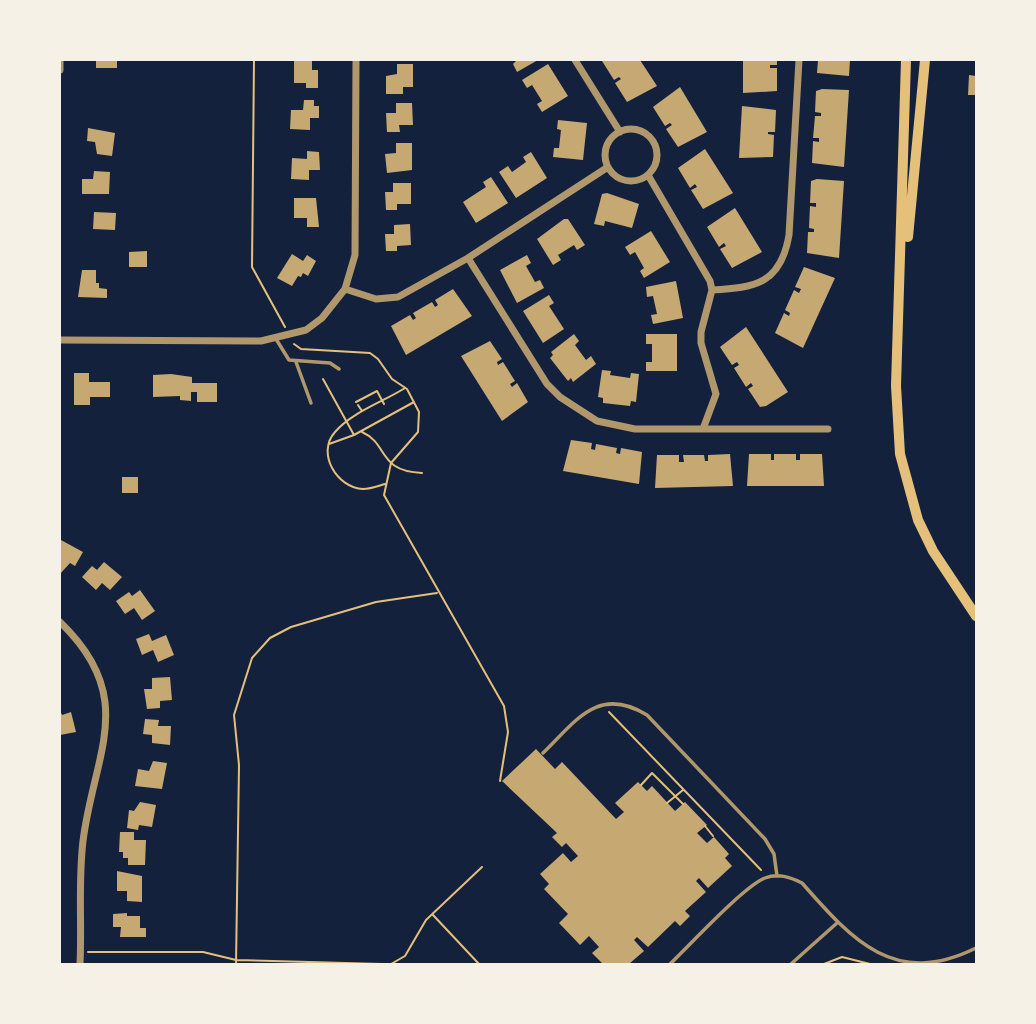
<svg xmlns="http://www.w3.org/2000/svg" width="1036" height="1024" viewBox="0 0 1036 1024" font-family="Roboto,sans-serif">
  <rect width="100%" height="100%" fill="#14213d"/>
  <path fill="#c6a872" d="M96,60H117V68H96Z
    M517,60H538L517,72L513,64Z
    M604,60H640L657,86L627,102L615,83L621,79L619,77L614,80L602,61Z
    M743,60H777V65H770V68H777V91L743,93Z
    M818,60H850L849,76L817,73Z
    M294,61H312V70H318V88H306V83H294Z
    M397,64H413V87H403V94H386V76L397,74Z
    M548,64L568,96L542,112L537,104L542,101L532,85L527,88L522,80Z
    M969,75L976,76V95H968Z
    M680,87L707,132L678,147L666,129L672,125L670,123L665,126L653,107Z
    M822,89L849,90L844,167L812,163L813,141L819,142V138H813L815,116H821V113L815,112L816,91Z
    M304,100H314V106H319V118H310V130L290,129L291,110H303Z
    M396,103H412L413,125H399L400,132H387L386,113H396Z
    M742,106L776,110L775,132H768V134L774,135L773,157L739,158Z
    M558,120L587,123L583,160L553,157L554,148H559L561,130L557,129Z
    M88,128L115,133L112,156L97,154L95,142L87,141Z
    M396,143H412V170L387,173L385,154L396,153Z
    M705,149L733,193L703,209L691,190L697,187L695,184L690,188L678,168Z
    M307,151L319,152L320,170H309V180L291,179L292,158L307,159Z
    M531,152L547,178L516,198L499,172L508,166L512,172L526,162L523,157Z
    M94,171L110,172L109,194H82V179H93Z
    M491,177L508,203L476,223L463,202L486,187L483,182Z
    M817,179L844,181L839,258L807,253L808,232H814V229L809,228L810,206L816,207V203H810L811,181Z
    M393,183H411V204H397V210H386L385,192H393Z
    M607,193L639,204L632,228L605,221L604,226L594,224L602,194Z
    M294,198H316L319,227H307V218H294Z
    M735,208L762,252L732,268L720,249L726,246L724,243L719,247L707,227Z
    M94,212L116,213L115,230L93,229Z
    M564,219H568L585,245L577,250L574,245L558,255L561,260L553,265L537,239Z
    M410,224L411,245L397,246V251H386L385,234H394V225Z
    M651,231L670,262L644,278L640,271L644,268L635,252L630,255L625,247Z
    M147,251V267H129V252Z
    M292,254L303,261L307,255L316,261L308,276L303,273L301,277L298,276L292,286L277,278Z
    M527,255L531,263L526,266L535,282L540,280L544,288L517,303L500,270Z
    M804,267L835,278L803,348L775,333L784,313L789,316L790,313L785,310L794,290L799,293L801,289L795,287Z
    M82,270H96V283H99V288L107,289V298L78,297Z
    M676,281L683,318L653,324L651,315L657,314L653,296L647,297L646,287Z
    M453,289L472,316L406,355L391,326L410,315L413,320L416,318L413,313L432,302L435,307L438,305L435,300Z
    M549,295L554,303L549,306L564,329L543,343L523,311Z
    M746,327L788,392L766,406L760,407L748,389L753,386L751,383L746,387L734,368L739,365L737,362L732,365L720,347Z
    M574,334L579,341L575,345L586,360L591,356L596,364L573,382L571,378L568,381L550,358L553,355L551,352Z
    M646,334H677V371H646V362H652V344H646Z
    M490,341L502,359L497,362L498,365L503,362L515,381L510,384L512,387L517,383L528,402L502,421L461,356Z
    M602,370L611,371L610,375L630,378L631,373L639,374L636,402L631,401L630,406L603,403V398L598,397Z
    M74,373H89V382H110V397H90V405H74Z
    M171,374L192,377V383H217V402H197V392H191V401L180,400V396L153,397V375Z
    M571,440L592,443L591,449L595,450L596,444L617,448L616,453L620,454L621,448L642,452L639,484L563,471Z
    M730,454L733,486L655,488L657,455H679V462H684L683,455H704L705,461H708V455Z
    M749,454H771V460H774V454H796V460H800V454H822L824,486H747Z
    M122,477H138V493H122Z
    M61,540L83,552L75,566L70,563L60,574Z
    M104,562L122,577L110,590L102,583L96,590L82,577L92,566L97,570Z
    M140,590L155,611L142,620L134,608L125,614L116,601L129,592L132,596Z
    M149,634L152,641L166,635L174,655L158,662L153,650L142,655L136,639Z
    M170,677L172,700L160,701V708L147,709L144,689H152V678Z
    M60,710L62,715L71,712L76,732L60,735Z
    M145,719L159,720L158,726H171L170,745L152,743V735L143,734Z
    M536,749L555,769L562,762L616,819L624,812L615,803L638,782L647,791L652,786L675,811L685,802L707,825L697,833L707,843L714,837L729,854L725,858L732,866L708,888L699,878L696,881L706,892L685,911L690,916L680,926L675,921L648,947L637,937L634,940L644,951L629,964H603L592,953L599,947L589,936L580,945L559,923L568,914L544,889L549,884L540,874L563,853L571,862L578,856L566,843L562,847L552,837L557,833L502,781Z
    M153,761L167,763L162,789L135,786L138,769L149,771Z
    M140,802L156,805L152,827L139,825L138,830L127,828L129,810L134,811Z
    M120,832H134V840H146L145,865H128V858H123V852H119Z
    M117,871L142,876V902L127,901V891H117Z
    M127,913V916H140V928H146V937H120L121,927H113V914Z"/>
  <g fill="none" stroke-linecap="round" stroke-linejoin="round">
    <path stroke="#e5c07b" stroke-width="2" d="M254,60L252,267L285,327
      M294,344L301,349L370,353L378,359L392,379L407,389L419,412L418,432L391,463L384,495L504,706L508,732L500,781
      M323,379L354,435L414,402
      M356,402L377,391L384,404
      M358,405L362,411
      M362,432C389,444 377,471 422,473
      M329,444L354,435
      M385,484C378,486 371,489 363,489C337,488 316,453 335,432C352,412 383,402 405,388
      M609,712L761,870
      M641,785L652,773L683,804
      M667,803L683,790
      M705,826L713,836
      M433,915L479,964
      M88,952H203L236,960L382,964
      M236,964L239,765L234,715L252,658L270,638L291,627L376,602L437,593
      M391,964L405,956L426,920L482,867
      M824,964L842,957L870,964"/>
    <path stroke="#b1986c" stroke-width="3.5" d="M276,339L289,360L330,363L339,369
      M296,362L311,403
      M543,753C576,721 598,685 647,715L765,839L774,854L777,876
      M670,964C690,945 743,887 765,878C778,873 790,877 802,883C853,941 895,988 976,948
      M791,964L837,923"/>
    <path stroke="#b1986c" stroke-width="7" d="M575,60L620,132
      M60,70V60
      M605 155a26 26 0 1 1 52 0a26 26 0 1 1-52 0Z
      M648,175L710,281L712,290L701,332V343L716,394L703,429
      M468,258L547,384L560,397L597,421L635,429H828
      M345,289L376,299L398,297L468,258L608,167
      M712,290C756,288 781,283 789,235L799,60
      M60,340L261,341L306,330L322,318L345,289L355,255L356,60
      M60,622C139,698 94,753 83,841C78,883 82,923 80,964"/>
    <path stroke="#e5c07b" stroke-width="10" d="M906,60L896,386L900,454L918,520L933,551L976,616
      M908,237L925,60"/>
  </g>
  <rect width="1036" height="1024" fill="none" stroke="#f6f1e7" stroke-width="122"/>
</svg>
